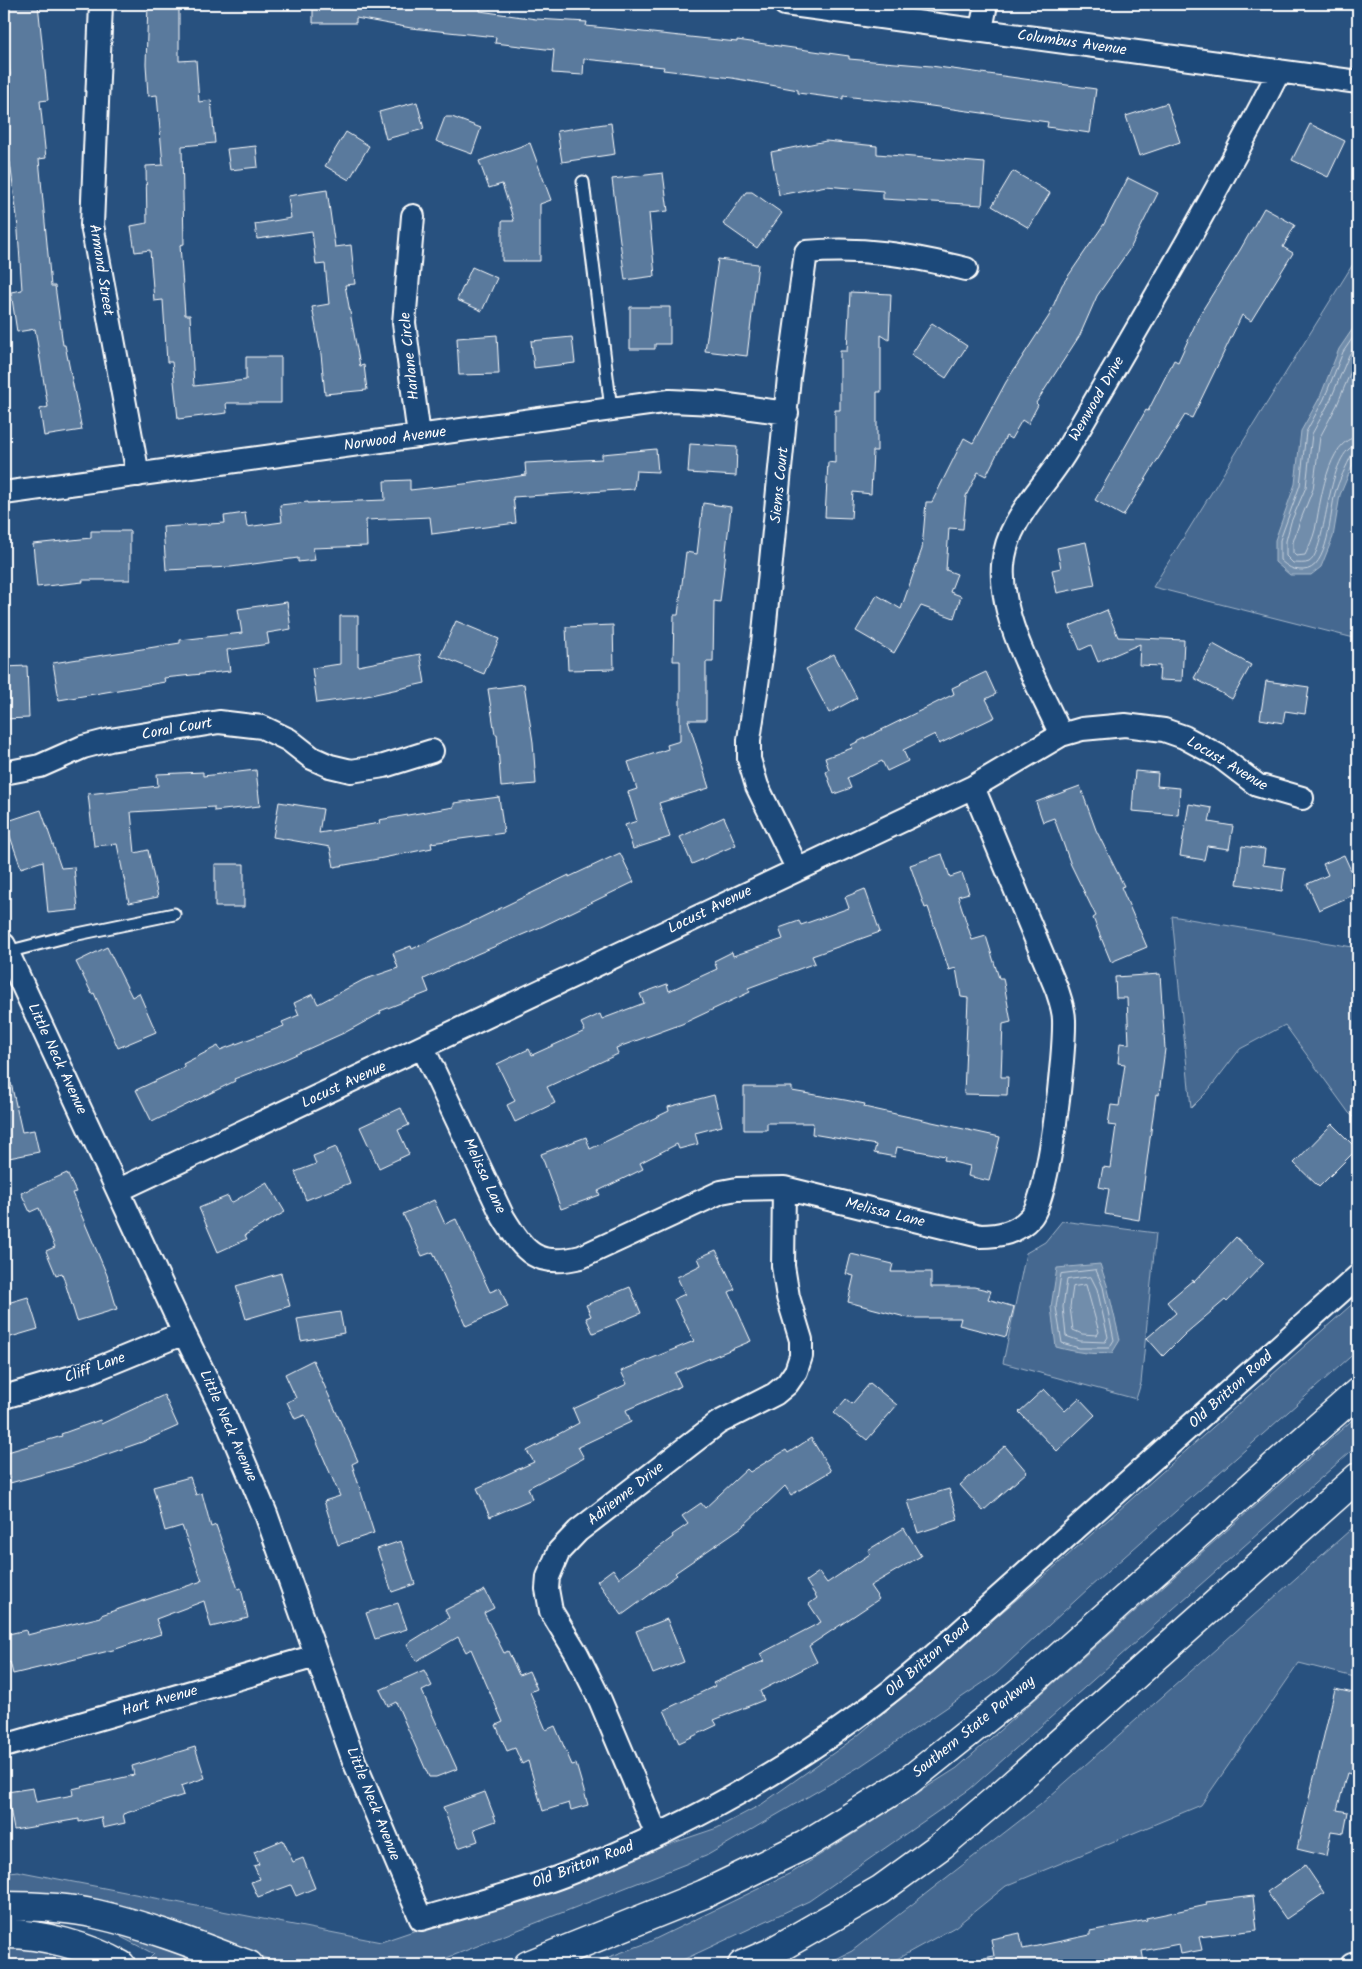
<svg xmlns="http://www.w3.org/2000/svg" width="1362" height="1969" viewBox="0 0 1362 1969" font-family="Kalam,sans-serif">
  <rect width="100%" height="100%" fill="#28517f"/>
  <filter id="ink" filterUnits="userSpaceOnUse"><feTurbulence type="fractalNoise" baseFrequency=".02" numOctaves="2"/><feDisplacementMap in="SourceGraphic" scale="10" xChannelSelector="R" yChannelSelector="G"/><feConvolveMatrix kernelMatrix="1 2 1 2 8 2 1 2 1" color-interpolation-filters="sRGB"/></filter>
  <g filter="url(#ink)">
    <path fill="#446890" stroke="#a2b4c8" d="M1358,256V627L1354,638L1153,587Z
      M1172,916L1358,948V1122L1349,1113L1285,1025L1240,1049L1207,1092L1191,1108Z
      M1062,1221L1156,1233L1141,1383L1136,1399L1003,1363L1026,1253L1045,1242Z
      M1358,1299V1350L1089,1588L996,1674L859,1767L706,1856L429,1965H284L159,1918L100,1900L47,1893L4,1895V1873L17,1871L381,1942L717,1828L762,1804L856,1737L1050,1571Z
      M1358,1415V1445L970,1789L809,1901L672,1965H587L647,1943L793,1872L957,1768Z
      M1358,1523V1678L1299,1663L1201,1805L1006,1886L955,1927L886,1965H824L852,1951L1040,1805Z
      M124,1928L222,1965H143L154,1954L121,1937Z
      M4,1942L103,1965H4Z"/>
    <path fill="#718dab" stroke="#aabbcd" d="M1358,321V452L1340,495L1333,537L1321,567L1311,575H1290L1275,562V540L1295,484L1301,431L1320,397L1339,349Z
      M1100,1264L1107,1285L1120,1340L1112,1353C1092,1355 1075,1352 1056,1347L1051,1307L1057,1268Z"/>
    <g fill="none" stroke-linecap="round" stroke-linejoin="round">
      <path stroke="#c6d1dd" stroke-width="1" d="M1358,330L1343,352L1324,399L1306,432L1300,485L1280,540V560C1288,567 1292,570 1303,570C1329,570 1330,512 1335,493C1339,480 1346,467 1352,454L1358,451
        M1358,341L1349,355L1330,401L1312,434L1306,487L1291,522L1286,541V556L1293,563C1298,563 1305,564 1309,562C1328,551 1326,447 1358,445
        M1358,354L1337,405L1320,437L1313,489L1299,524L1293,542V553L1296,556L1305,555C1309,547 1313,538 1315,530C1320,506 1327,438 1358,437
        M1096,1270L1103,1287L1114,1340L1109,1348H1079L1062,1343L1056,1307L1061,1274Z
        M1091,1277L1097,1289L1108,1337L1105,1342L1080,1341L1066,1336L1063,1307L1067,1280Z
        M1086,1285L1099,1332L1097,1335L1082,1334L1073,1330L1070,1307L1073,1287Z"/>
    </g>
    <path fill="#5a7a9d" stroke="#fff" d="M38,4L48,100L40,101L46,158L39,159L51,286H55L63,345H65L82,430L44,436L40,409L48,407L35,329L17,332L11,292L22,290L17,217L10,162L4,163V76L10,75L4,7Z
      M148,4H179V61L196,60L199,102L211,100L215,143L182,146L184,244L180,245L185,315H190L194,386L246,380V357H281V403H226L227,413L178,419L172,362H167L163,300L154,301L150,250L135,252L131,226L147,223L146,166L163,165L157,95L148,96L146,64Z
      M313,4H452L480,7V11L536,19L587,22L586,26L737,42V40L849,56V59L931,66L1096,89L1090,133L1047,127L1048,122L909,103L843,96V99L798,93V90L732,78L663,70L664,67L584,59L583,75L552,73L554,50L495,43L496,37L411,28L356,18V23H313Z
      M417,102L424,129L386,139L379,112Z
      M1167,103L1180,142L1139,156L1126,116Z
      M445,117H452L481,128L472,154L436,141Z
      M611,123L615,154L562,162L557,131Z
      M1310,124L1345,141L1328,177L1292,160Z
      M346,132L369,146L349,180L325,166Z
      M826,141L877,146V154L985,163L982,205L883,199V191L826,186L779,195L771,152Z
      M530,143L551,200L540,204V261H502V221H514L502,184L489,188L479,161Z
      M256,146L258,167L230,170L227,149Z
      M1013,171L1050,193L1029,228L992,206Z
      M663,173L668,211L649,213L655,276L625,280L612,179Z
      M1128,178L1158,193L1131,247L1097,296L1080,335L1036,403L1038,405L1028,424L1022,420L1011,439L1006,436L986,476L978,472L966,496L963,529L949,528L946,570L957,574L950,592L961,596L954,618L921,606L894,653L856,631L877,595L901,609L922,549L926,502H932L964,438L973,443L1006,382L1049,316L1062,285L1104,224Z
      M327,190L335,247L351,245L355,284L345,285L360,366L364,365L367,390L325,394L321,354L312,307L329,304L325,264L316,265L312,231L257,239L255,224L291,218L288,196Z
      M746,192H752L782,213L757,248L723,224Z
      M1264,208L1295,225L1283,247L1293,253L1251,321L1242,315L1192,418L1185,415L1123,516L1095,500L1146,410L1148,411L1174,360L1178,362L1200,314L1240,250Z
      M718,259L758,264L747,356L705,351Z
      M472,267L497,278L482,311L457,300Z
      M850,292L891,294L889,340L881,335V392H877V451H873L871,494L853,492L851,518L825,517L828,462L835,463V410H840V351H847Z
      M630,307H670V344H655V349H630Z
      M932,323L967,346L946,378L911,355Z
      M497,335L499,374L459,375L457,338Z
      M572,337L575,363L534,368L531,341Z
      M690,444L737,447L736,476L688,473Z
      M656,449L658,472L636,471L634,489L513,497L516,523L432,534L430,517L366,520L367,546L313,548L315,560L298,562V558L231,567L166,570L163,527L225,523L224,516L245,513L247,527L282,522L280,505L308,502V503L385,500L384,481L410,480V490L473,483L526,475L525,463L602,459V454Z
      M703,503L731,507L720,602L714,601L713,662H706V720H688L709,788L659,803L670,837L633,849L625,825L637,821L628,792L637,789L628,762L668,749L667,745L680,741V661H673L674,615H678L686,552L697,554Z
      M91,531H130V580H82L83,582L37,587L33,544L91,538Z
      M1086,542L1095,585L1057,593L1052,570L1061,568L1057,548Z
      M287,602L291,629L267,633L269,644L227,650L230,671L164,678L165,682L59,700L53,663L180,643V640L242,633L238,609Z
      M1107,610L1118,637L1184,640L1182,681L1159,680L1160,666L1139,665L1140,644L1098,662L1091,645L1080,650L1070,626Z
      M340,616H358V666L420,654L425,683L362,697L317,703L312,668L340,664Z
      M456,621L499,639L484,674L440,656Z
      M613,625L614,669L568,670L566,627Z
      M1213,644L1251,665L1232,699L1194,678Z
      M834,654L857,698L829,713L806,669Z
      M27,666L29,718L4,719V667Z
      M986,672L996,694L986,699L995,717L939,744L935,734L903,750L908,761L887,771L882,761L847,778L851,788L834,794L826,772L829,770L825,758L852,748L851,745L954,694L952,688Z
      M1266,681L1309,687L1305,714L1285,711L1283,723L1260,719Z
      M524,684L533,742L536,784L501,787L497,734H495L488,689Z
      M256,770L260,806L214,811V807L131,812L135,853L148,850L158,897L129,903L117,844L94,846L88,794L158,786L157,774L203,772V776Z
      M1135,771L1158,773L1157,786L1180,788L1178,815L1132,811Z
      M1080,786L1096,830L1124,886L1121,887L1147,947L1111,962L1093,918L1096,916L1071,865L1054,818L1043,822L1036,802Z
      M499,797L504,833L431,843L432,848L378,859L334,867L330,847L273,837L279,802L323,809L319,833L380,823L379,820L454,807V803Z
      M1189,804L1212,808L1209,822L1233,826L1229,849L1207,846L1204,860L1180,856Z
      M41,810L61,868L74,867L78,910L48,913L43,861L21,868L5,822Z
      M724,817L736,845L692,864L680,837Z
      M1242,846L1265,849L1263,865L1285,868L1282,891L1237,884Z
      M620,853L634,882L543,926L477,954L424,979L429,992L380,1011L381,1013L346,1032L279,1062L234,1079L235,1081L152,1122L136,1090L185,1067L183,1064L218,1046L220,1050L284,1026L282,1022L299,1015L294,1003L313,994L318,1004L363,980L398,968L393,953L411,946L412,949L476,920L569,875V877Z
      M942,854L950,877L962,873L969,893L958,896L972,940L986,936L999,978H1003L1011,1022L1003,1024L1001,1077H1008L1007,1095L964,1094L968,998L961,997L956,968L949,970L928,907L925,908L910,865Z
      M1344,855L1358,886V893L1319,910L1307,884L1328,875L1323,864Z
      M215,864H244V907H215Z
      M865,889L880,932L812,956L815,963L748,988L750,992L682,1024L616,1048L618,1054L547,1087L555,1103L515,1122L507,1105L515,1101L497,1064L529,1049L532,1055L585,1031L581,1023L600,1014L602,1019L644,1003L640,994L667,984L669,991L717,969L714,961L732,952L733,956L783,939L779,928L799,921L801,925L849,908L845,897Z
      M107,947L132,997L139,993L156,1032L118,1048L94,993L92,994L76,962Z
      M1160,974L1165,1049L1159,1095L1156,1094L1139,1220L1105,1214L1109,1189L1099,1187L1103,1167L1110,1168L1116,1126L1108,1125L1111,1105L1119,1106L1125,1064L1118,1063L1120,1043L1129,1044L1127,998H1116L1115,977Z
      M11,1083L22,1132L34,1130L39,1152L4,1159V1084Z
      M744,1087H792V1091L845,1100L865,1104L864,1107L1000,1137L989,1181L968,1176L970,1166L944,1160L945,1156L897,1147L895,1157L874,1153L876,1145L812,1134L813,1123H767V1130H744Z
      M714,1095L722,1126L695,1133L698,1144L679,1149L677,1144L640,1163L643,1169L598,1191L600,1195L561,1209L541,1154L586,1137L590,1149L669,1111L668,1107Z
      M401,1108L409,1125L398,1130L409,1154L379,1168L360,1127Z
      M1332,1124L1357,1149L1319,1187L1294,1163Z
      M336,1147L350,1183L306,1200L295,1172L316,1164L313,1156Z
      M67,1173L76,1192L72,1193L107,1275L117,1309L77,1321L62,1273L56,1275L46,1251L55,1247L39,1208L30,1212L21,1193Z
      M267,1182L285,1212L245,1235L247,1239L218,1252L199,1208L228,1196L231,1203Z
      M434,1200L445,1224L456,1219L490,1292L500,1288L508,1307L466,1326L433,1252L422,1256L403,1214Z
      M1236,1237L1264,1263L1227,1302L1225,1300L1185,1334L1163,1356L1147,1338L1176,1313L1167,1302L1193,1280L1194,1282Z
      M716,1250L735,1289L729,1292L751,1341L675,1373L681,1386L626,1410L631,1422L578,1447L584,1458L528,1488L532,1499L490,1517L477,1488L534,1462L527,1451L579,1423L573,1409L627,1384L621,1371L694,1341L674,1299L685,1294L677,1277L701,1265L698,1258Z
      M851,1254L893,1264L891,1272H931V1287H974L991,1291L988,1299L1014,1307L1006,1337L959,1325L961,1318H909L848,1302L854,1276L846,1274Z
      M281,1273L290,1306L246,1319L236,1286Z
      M630,1287L641,1313L593,1333L586,1318L591,1316L586,1305Z
      M28,1297L38,1329L4,1339V1304Z
      M340,1312L344,1333L301,1341L297,1319Z
      M313,1360L358,1461L352,1464L374,1533L338,1545L324,1501L340,1496L305,1415L295,1419L287,1402L296,1398L285,1374Z
      M870,1383L897,1405L867,1440L834,1413L846,1399L852,1404Z
      M1044,1389L1065,1411L1079,1398L1095,1415L1057,1451L1019,1412Z
      M164,1395L178,1426L142,1442L73,1466L10,1483L4,1453L62,1436L61,1434L100,1420L101,1424Z
      M811,1438L831,1471L791,1495L785,1486L742,1527L675,1573L677,1575L622,1615L597,1581L613,1569L619,1578L673,1537L672,1535L688,1524L682,1516L701,1503L705,1508L747,1469L750,1472L786,1450L788,1453Z
      M1005,1446L1027,1472L983,1511L960,1485Z
      M190,1477L196,1495L202,1493L211,1527L216,1525L238,1589L241,1588L248,1618L211,1627L204,1601L156,1619L161,1634L113,1650L13,1674L10,1662L4,1664V1635L26,1630L27,1635L101,1617V1615L202,1581L182,1526L165,1531L153,1487Z
      M949,1489L958,1520L918,1533L908,1501Z
      M904,1528L921,1556L870,1586L879,1599L809,1646L817,1662L760,1691L764,1700L714,1720L717,1725L679,1743L664,1710L715,1686L713,1683L764,1661L760,1654L821,1622L809,1604L817,1598L806,1581L819,1572L827,1583L870,1554L868,1550Z
      M401,1541L415,1584L392,1592L377,1549Z
      M485,1590L494,1608L484,1613L504,1653L508,1651L519,1675L529,1671L537,1689L530,1692L546,1730L555,1726L572,1765L576,1764L588,1805L571,1810L569,1803L543,1811L528,1761L522,1764L515,1748L507,1751L496,1725L503,1722L471,1649L466,1652L458,1637L416,1661L407,1644L449,1618L445,1610Z
      M398,1603L407,1629L375,1639L366,1613Z
      M667,1619L684,1662L653,1674L636,1631Z
      M424,1670L432,1686L422,1691L457,1769L436,1777H429L396,1702L388,1706L380,1690Z
      M1335,1689L1358,1694V1729L1353,1754L1358,1755V1776L1347,1773L1337,1810L1348,1812L1344,1833L1331,1831L1326,1856L1297,1849Z
      M195,1747L205,1778L181,1786L184,1795L123,1814L125,1823L103,1828L101,1817L79,1822V1819L14,1830L7,1792L33,1788L36,1802L73,1795L72,1789L134,1775L132,1766Z
      M485,1792L496,1821L474,1829L478,1841L458,1848L443,1807Z
      M283,1840L293,1862L303,1858L315,1888L296,1896L291,1885L258,1897L251,1882L260,1879L254,1866L259,1864L254,1852Z
      M1305,1865L1324,1893L1286,1919L1267,1892Z
      M1253,1896L1257,1930L1199,1937L1202,1950L1181,1954L1179,1944L1142,1951L1144,1962L1125,1965H985L984,1958L994,1956L991,1939L1020,1933L1023,1949L1090,1935V1931L1147,1920L1146,1918L1207,1905L1206,1902Z"/>
    <g fill="none" stroke-linecap="round" stroke-linejoin="round">
      <defs>
        <path id="lane" d="M583,182L611,409
          M7,952L73,935L174,914"/>
        <path id="street" d="M101,4L92,225L138,475
          M785,4L1358,82
          M981,30L986,4
          M413,216L404,323L419,436
          M4,493L670,401L714,403L787,413
          M1061,735C1039,686 999,620 1003,565C1007,517 1046,487 1068,448C1140,323 1214,200 1279,71
          M4,773L40,766L83,747L110,740L219,722L262,727L289,740L312,758L330,766L351,771L384,766L432,751
          M797,868L757,786L749,759V740L763,643L789,377L806,252C865,247 909,255 966,269
          M4,945L184,1333L223,1412L266,1514L354,1761L421,1919C468,1905 517,1893 562,1876C698,1824 822,1752 932,1657L1358,1276
          M423,1048L503,1217C525,1253 537,1268 581,1257L721,1192L737,1189L784,1188L980,1236C999,1236 1017,1233 1031,1217C1050,1195 1065,1053 1064,1020C1064,1010 1060,999 1057,990L973,787
          M119,1190L973,787L1061,735L1082,729L1125,725L1164,730L1184,737L1219,756L1257,785L1302,798
          M4,1397L89,1372L184,1333
          M4,1746L316,1656
          M657,1835L600,1700L577,1654L551,1611L547,1589L548,1577L559,1551L578,1531L718,1423L775,1394L787,1384L796,1371L801,1356V1340L788,1297L783,1266L784,1188
          M1352,1965L1358,1963"/>
        <path id="highway" d="M4,1906C34,1906 66,1907 96,1914C149,1926 199,1946 249,1965
          M4,1934C40,1933 90,1947 121,1965
          M528,1965L704,1894L805,1845L907,1782L1022,1690L1358,1392
          M742,1965L770,1953L880,1890L942,1845L1002,1794L1358,1477"/>
      </defs>
      <use href="#lane" stroke="#fff" stroke-width="15"/>
      <use href="#street" stroke="#fff" stroke-width="26"/>
      <use href="#highway" stroke="#fff" stroke-width="31"/>
      <use href="#lane" stroke="#1f4a7a" stroke-width="11"/>
      <use href="#street" stroke="#1f4a7a" stroke-width="22"/>
      <use href="#highway" stroke="#1f4a7a" stroke-width="28"/>
    </g>
  </g>
  <g text-anchor="middle" dominant-baseline="central" stroke-width="4.5" stroke-linejoin="round" paint-order="stroke">
    <g font-size="15" fill="#fff" stroke="#1f4a7a">
      <text transform="translate(1072 43) rotate(8)">Columbus Avenue</text>
      <text transform="translate(101 270) rotate(81)">Armand Street</text>
      <text transform="translate(410 356) rotate(-96)">Harlane Circle</text>
      <text transform="translate(1097 399) rotate(-60)">Wenwood Drive</text>
      <text transform="translate(395 439) rotate(-8)">Norwood Avenue</text>
      <text transform="translate(780 485) rotate(-84)">Siems Court</text>
      <text transform="translate(177 729) rotate(-10)">Coral Court</text>
      <text transform="translate(1227 764) rotate(31)">Locust Avenue</text>
      <text transform="translate(710 910) rotate(-26)">Locust Avenue</text>
      <text transform="translate(57 1059) rotate(65)">Little Neck Avenue</text>
      <text transform="translate(344 1085) rotate(-25)">Locust Avenue</text>
      <text transform="translate(484 1176) rotate(65)">Melissa Lane</text>
      <text transform="translate(885 1213) rotate(14)">Melissa Lane</text>
      <text transform="translate(95 1368) rotate(-20)">Cliff Lane</text>
      <text transform="translate(1231 1390) rotate(-42)">Old Britton Road</text>
      <text transform="translate(228 1426) rotate(66)">Little Neck Avenue</text>
      <text transform="translate(626 1494) rotate(-38)">Adrienne Drive</text>
      <text transform="translate(928 1659) rotate(-41)">Old Britton Road</text>
      <text transform="translate(160 1701) rotate(-16)">Hart Avenue</text>
      <text transform="translate(974 1727) rotate(-39)">Southern State Parkway</text>
      <text transform="translate(373 1804) rotate(68)">Little Neck Avenue</text>
      <text transform="translate(583 1865) rotate(-21)">Old Britton Road</text>
    </g>
  </g>
  <rect width="1362" height="1969" fill="none" stroke="#1f4a7a" stroke-width="20"/>
  <rect x="10" y="10" width="1342" height="1949" fill="none" stroke="#fff" stroke-width="2" filter="url(#ink)"/>
</svg>
